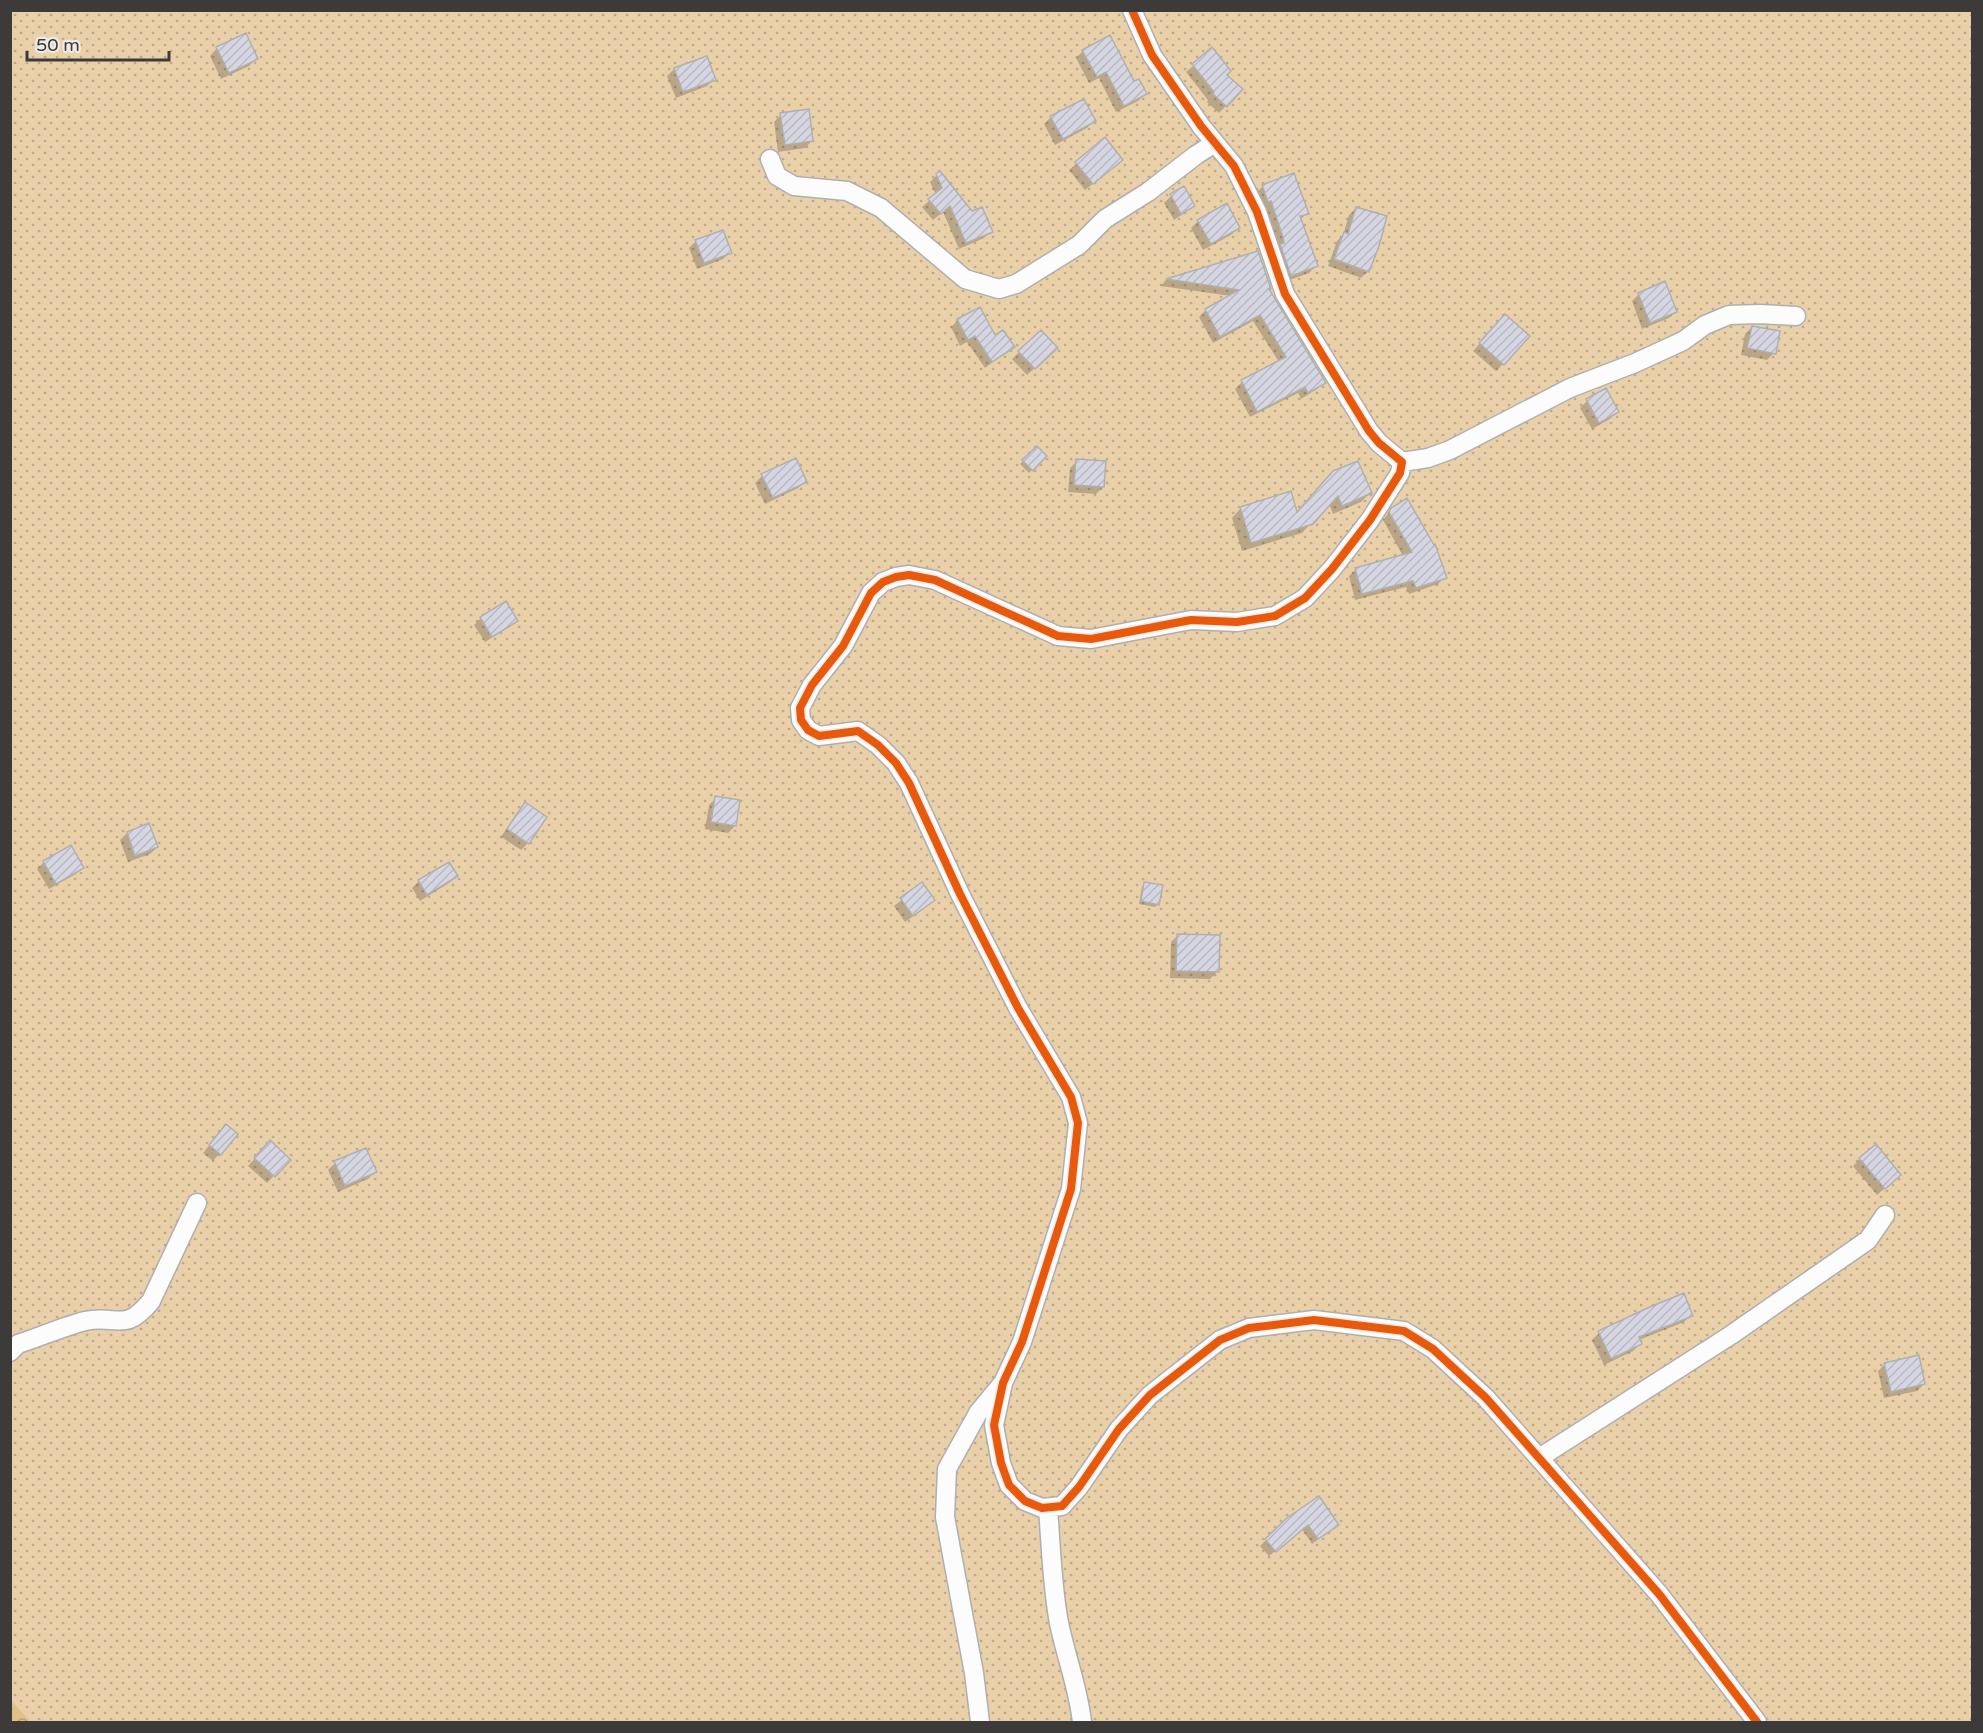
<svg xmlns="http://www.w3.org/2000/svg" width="1983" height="1733" viewBox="0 0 1983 1733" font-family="'Varela Round',sans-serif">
  <defs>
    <pattern id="grass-dots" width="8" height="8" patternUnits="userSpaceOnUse" patternTransform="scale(1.5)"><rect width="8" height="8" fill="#e9d0a9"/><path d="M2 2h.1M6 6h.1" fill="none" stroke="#beaa8b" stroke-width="1.8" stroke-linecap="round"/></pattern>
    <pattern id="forest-crowns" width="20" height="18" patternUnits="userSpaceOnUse" patternTransform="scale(1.5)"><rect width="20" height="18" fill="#e1c18a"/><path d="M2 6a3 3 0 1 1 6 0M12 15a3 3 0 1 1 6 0" fill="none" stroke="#b89e72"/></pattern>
    <pattern id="building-hatch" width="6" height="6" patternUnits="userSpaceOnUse" patternTransform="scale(1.5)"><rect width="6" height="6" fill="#d5d6e2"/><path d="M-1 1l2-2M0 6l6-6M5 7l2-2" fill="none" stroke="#b8b9c3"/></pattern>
  </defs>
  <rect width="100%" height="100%" fill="#edebe8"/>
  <path fill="url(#grass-dots)" d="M11,11H1972V1722H31L11,1700Z"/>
  <path fill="url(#forest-crowns)" d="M11,1700L31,1722H11Z"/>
  <path fill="#0003" d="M217,48L256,59L249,66L221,79L210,56Z
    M1212,50L1226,106L1219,113L1207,102L1208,100L1186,72Z
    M1083,51L1134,83L1145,94L1138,101L1116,112L1099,78L1089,83L1076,58Z
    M706,58L714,79L707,86L676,98L667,76L674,69Z
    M781,115L812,141L805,148L778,152L774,122Z
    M1051,117L1094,121L1087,128L1055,145L1044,124Z
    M1104,140L1114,167L1085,190L1069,170Z
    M937,175L971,213L991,231L984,238L959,249L943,212L933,220L922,207L936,195L930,182Z
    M1263,186L1307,213L1300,220L1316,266L1309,273L1284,282L1277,244L1264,207L1261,208L1256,193Z
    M1171,196L1193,205L1186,212L1174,220L1164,203Z
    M1356,208L1368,271L1361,278L1328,266L1337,241L1343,235L1349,215Z
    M1198,221L1238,228L1231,235L1203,250L1191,228Z
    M696,241L730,252L723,259L697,269L689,248Z
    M1257,253L1268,290L1324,382L1317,389L1301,399L1298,393L1250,417L1235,389L1242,382L1279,362L1253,321L1213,343L1199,317L1206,310L1231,296L1161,286L1166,280Z
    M1639,294L1676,311L1669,318L1642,329L1632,301Z
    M958,320L994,337L1013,347L985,368L967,342L960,346L951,327Z
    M1498,323L1503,364L1496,371L1473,351Z
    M1752,327L1774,353L1767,360L1741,355L1745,334Z
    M1019,352L1049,355L1027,375L1012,359Z
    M1587,401L1617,412L1610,419L1592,429L1580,408Z
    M1037,448L1045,456L1029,473L1020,464Z
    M1077,461L1103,487L1096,494L1068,492L1070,468Z
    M762,476L805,481L798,488L765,504L755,483Z
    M1324,482L1370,493L1361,502L1333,514L1329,504L1302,533L1242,551L1232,518L1241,508L1296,514Z
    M1392,509L1445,577L1438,584L1409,594L1406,587L1355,600L1349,576L1356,569L1403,556L1383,520Z
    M481,618L516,620L509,627L485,642L474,625Z
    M716,798L735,826L728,833L705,829L709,805Z
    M525,804L528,843L521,850L501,837L518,811Z
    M127,833L157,847L150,854L128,862L120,840Z
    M44,862L82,867L76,874L49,889L37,869Z
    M456,876L449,883L420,901L412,888L419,881Z
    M921,884L926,907L905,922L894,906Z
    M1145,884L1158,904L1155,907L1139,904L1142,887Z
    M1178,935L1217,972L1210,979L1170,978L1171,942Z
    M219,1133L236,1134L213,1161L203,1153Z
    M270,1142L289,1160L267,1183L248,1166Z
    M1860,1159L1892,1182L1877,1195L1853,1166Z
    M335,1163L375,1172L368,1179L338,1192L328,1170Z
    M1652,1307L1691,1315L1684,1322L1639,1340L1640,1344L1633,1351L1604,1365L1592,1340L1599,1333Z
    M1885,1364L1924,1384L1917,1391L1884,1398L1878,1371Z
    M1288,1519L1337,1525L1312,1544L1302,1529L1269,1556L1260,1546Z"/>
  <path fill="url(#building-hatch)" stroke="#b0b0af" stroke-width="1.5" d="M246,33L258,59L229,73L216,47Z
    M1110,35L1134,81L1139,79L1147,94L1124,106L1106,72L1097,77L1082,50Z
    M1212,47L1231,71L1227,75L1243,89L1227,107L1213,94L1214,92L1192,64Z
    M707,56L716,80L683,92L674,68Z
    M1084,99L1096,121L1063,139L1050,116Z
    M809,109L813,141L785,145L780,113Z
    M1105,137L1123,160L1093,184L1075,162Z
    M940,171L972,211L982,207L993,232L966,243L950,206L941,214L928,199L942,188L936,174Z
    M1294,173L1309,214L1300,216L1318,266L1291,276L1280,244L1284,243L1283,237L1271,201L1268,202L1262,185Z
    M1184,186L1195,206L1181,214L1170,194Z
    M1227,203L1240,228L1211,244L1197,220Z
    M1356,207L1387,216L1379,246L1369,272L1334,259L1344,232L1348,234Z
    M723,230L732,253L704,263L695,240Z
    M1258,251L1271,289H1269L1326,383L1308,393L1305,387L1257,412L1241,380L1286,357L1260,315L1220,337L1205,309L1239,290L1166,279Z
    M1665,281L1677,312L1650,323L1638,293Z
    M980,307L995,335L1003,330L1015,347L992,362L975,336L968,340L957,319Z
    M1505,314L1530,336L1504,365L1479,343Z
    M1752,326L1780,331L1776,354L1747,348Z
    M1041,330L1058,348L1035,369L1018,351Z
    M1606,388L1619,412L1599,423L1586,399Z
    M1037,446L1047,456L1033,471L1022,460Z
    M796,458L807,482L773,498L761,474Z
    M1076,459L1106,461L1104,487L1074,485Z
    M1358,461L1372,493L1342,506L1338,496L1313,524L1251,543L1240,507L1291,491L1297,512L1333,471Z
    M1407,498L1434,545L1435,544L1447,578L1416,588L1413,581L1362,594L1355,568L1412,552L1389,512L1391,508Z
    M506,601L518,621L492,637L480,617Z
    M715,796L740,800L736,826L711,822Z
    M525,802L547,817L529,844L507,829Z
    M149,823L158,847L135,856L127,832Z
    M71,845L84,868L56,884L43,861Z
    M449,862L458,876L427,895L418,880Z
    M922,882L935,900L913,916L900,898Z
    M1144,882L1163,885L1159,905L1141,901Z
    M1177,934L1220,935L1219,972L1176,971Z
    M226,1124L238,1134L221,1155L209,1145Z
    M270,1140L291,1160L275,1177L254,1158Z
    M1876,1144L1901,1175L1885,1189L1859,1158Z
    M366,1148L377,1172L345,1186L334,1161Z
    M1684,1293L1693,1316L1639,1337L1642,1344L1611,1359L1598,1331L1652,1306Z
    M1919,1355L1925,1384L1891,1392L1884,1363Z
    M1319,1496L1339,1525L1318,1539L1308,1525L1276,1552L1265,1539L1287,1518Z"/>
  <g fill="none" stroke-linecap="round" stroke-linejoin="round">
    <defs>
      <path id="minor" d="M1132,10L1152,55L1201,126L1234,166L1257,212L1285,294L1369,431L1379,443L1402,462L1400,473L1370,520L1332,569L1305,598L1275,616L1237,622L1191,620L1091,639L1058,636L935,580L909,575L896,577L883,582L871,593L843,646L812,685L800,708L801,720L808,730L819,736L858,731L878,745L896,763L909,783L960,894L1018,1008L1071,1097L1078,1123L1071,1189L1022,1342L1003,1383L994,1425L1001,1463L1009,1485L1025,1501L1042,1508L1062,1506L1079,1487L1119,1429L1150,1395L1220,1340L1249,1328L1314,1320L1404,1331L1433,1349L1486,1398L1659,1594L1757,1722
        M770,159L777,176L794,186L847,191L881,208L965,279L999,289L1016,284L1079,245L1105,219L1148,192L1196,155L1215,143
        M1402,462L1428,458L1450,450L1570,388L1635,363L1683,341L1705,325L1729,315L1759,314L1796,316
        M10,1352L18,1344C40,1337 62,1327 85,1321C117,1314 124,1334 151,1301L197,1203
        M1539,1458L1731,1335L1868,1240L1885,1215
        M1048,1508C1051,1546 1052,1586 1059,1623C1066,1657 1078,1687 1082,1722
        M980,1722L974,1673L945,1517L947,1469L978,1413L1002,1384"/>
    </defs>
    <use href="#minor" stroke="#b0afad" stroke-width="21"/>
    <use href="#minor" stroke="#fcfcfc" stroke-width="18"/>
    <defs>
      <path id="cycleway" d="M1132,10L1152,55L1201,126L1234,166L1257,212L1285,294L1369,431L1379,443L1402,462L1400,473L1370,520L1332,569L1305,598L1275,616L1237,622L1191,620L1091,639L1058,636L935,580L909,575L896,577L883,582L871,593L843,646L812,685L800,708L801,720L808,730L819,736L858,731L878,745L896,763L909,783L960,894L1018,1008L1071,1097L1078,1123L1071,1189L1022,1342L1003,1383L994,1425L1001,1463L1009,1485L1025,1501L1042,1508L1062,1506L1079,1487L1119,1429L1150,1395L1220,1340L1249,1328L1314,1320L1404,1331L1433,1349L1486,1398L1659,1594L1757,1722"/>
    </defs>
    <use href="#cycleway" stroke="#eeebe7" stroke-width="11"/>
    <use href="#cycleway" stroke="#e8590c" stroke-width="8"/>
  </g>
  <rect width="1983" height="1733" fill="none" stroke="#3c3b3a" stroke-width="24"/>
  <path d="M27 51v9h142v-9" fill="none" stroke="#3c3b3a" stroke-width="3"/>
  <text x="36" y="51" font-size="18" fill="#3c3b3a" stroke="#eeebe7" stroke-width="4.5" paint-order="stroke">50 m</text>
</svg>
